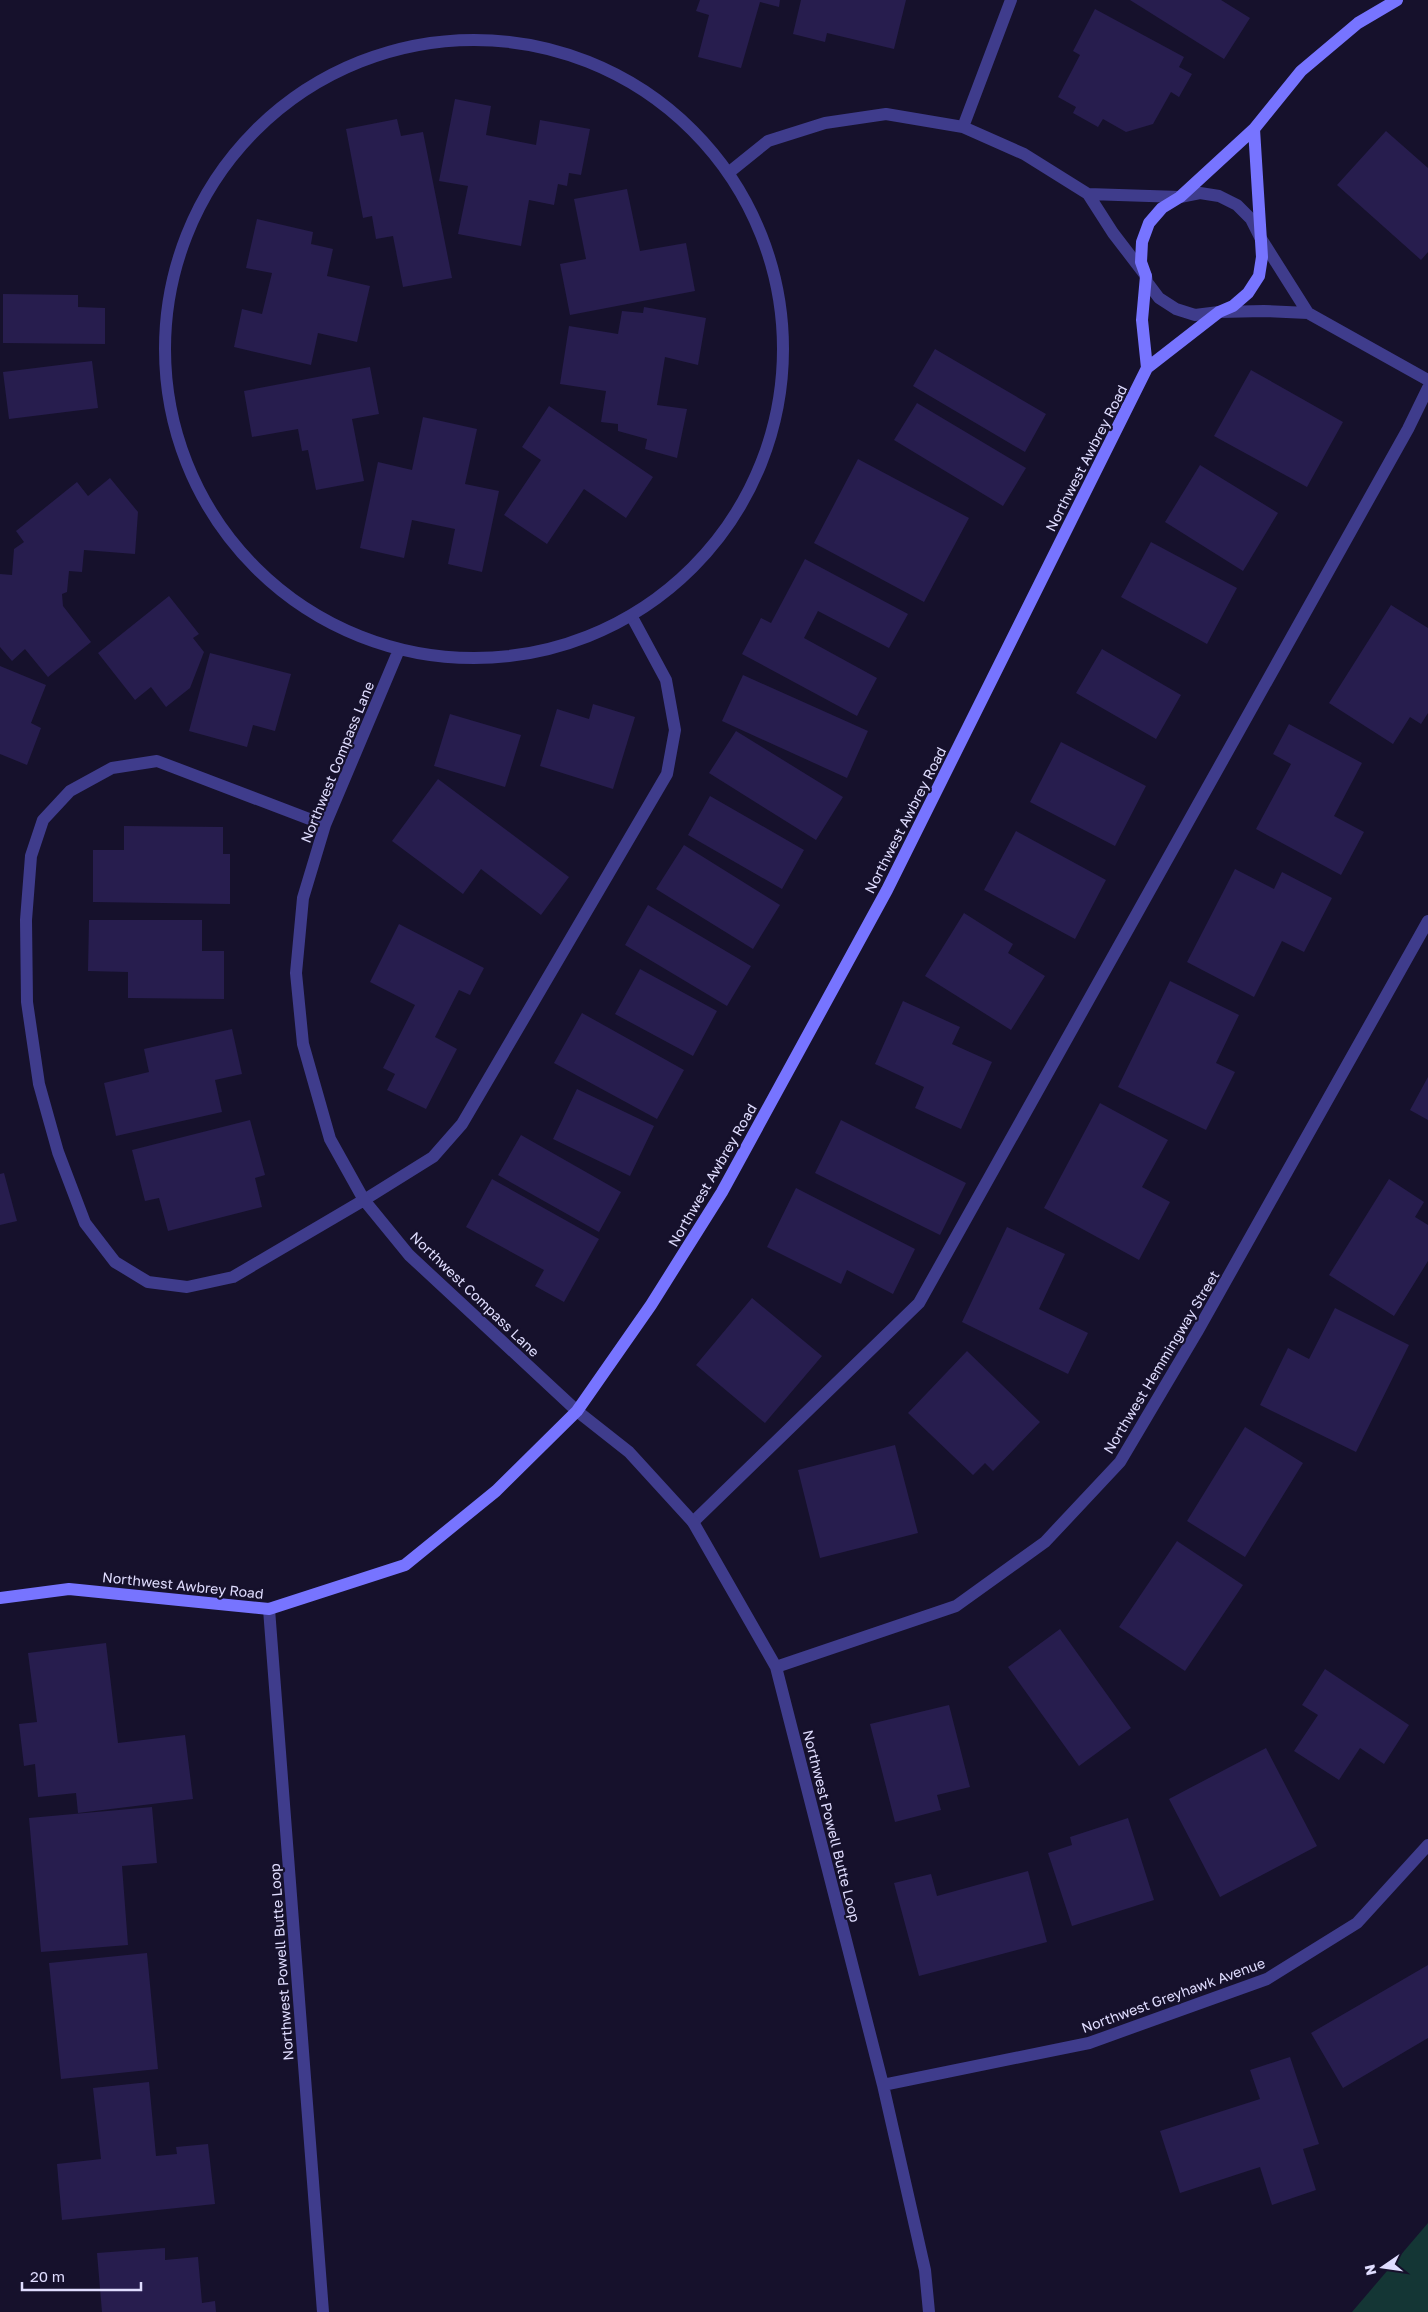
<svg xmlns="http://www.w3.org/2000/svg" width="1428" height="2312" viewBox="0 0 1428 2312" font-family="'Golos Text',sans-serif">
  <rect width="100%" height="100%" fill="#16112c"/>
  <path fill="#143635" d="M1428,2223V2312H1352Z"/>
  <path fill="#271d4e" d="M700,0H780L779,7L760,2L741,68L698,57L709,15L696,11Z
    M801,0H906L894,49L827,33L825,42L793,34Z
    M1130,0H1221L1250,18L1224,59Z
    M1095,9L1184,57L1179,67L1192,74L1179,97L1171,92L1153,124L1126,132L1103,119L1098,127L1073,113L1076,107L1058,97L1080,55L1073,51Z
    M455,99L491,106L486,135L536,145L540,120L590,129L581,175L569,173L567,186L558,184L554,205L529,200L521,246L458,234L468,186L439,181Z
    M397,119L401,136L423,132L452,278L403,287L393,236L376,239L372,216L363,218L346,129Z
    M1386,131L1428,168V252L1421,260L1337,185Z
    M627,189L640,251L686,243L695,291L570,315L560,264L586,259L574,199Z
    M257,219L313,232L311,244L333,249L327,276L370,286L357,342L318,333L311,365L234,347L242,309L262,314L272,273L246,268Z
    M3,294L78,295V307L105,308V344L3,343Z
    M644,307L706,318L698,365L665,357L657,405L687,409L677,458L645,449L647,439L618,431V424L601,422L606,391L560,384L569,326L618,334L622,311L643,313Z
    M935,349L1046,414L1025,452L913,386Z
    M92,361L98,408L9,419L3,372Z
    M370,367L379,414L352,419L364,481L316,490L308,450L302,451L298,429L252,437L244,391Z
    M1251,370L1343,422L1307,487L1214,436Z
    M917,403L1026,468L1003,506L894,440Z
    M549,406L653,477L626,518L584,489L547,544L504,515L541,460L522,447Z
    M423,417L477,429L465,484L499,491L482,572L448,564L455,529L412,520L404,558L360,548L378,462L412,470Z
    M858,459L969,518L924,602L814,543Z
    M1200,465L1278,513L1243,571L1165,522Z
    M110,478L138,512L135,554L84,550L82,572L69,571L67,592L62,594L63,606L91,642L48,677L25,649L12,661L0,647V574L12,575L14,549L24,542L16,531L77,482L88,496Z
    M1151,542L1237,588L1207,644L1121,597Z
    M805,559L908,614L889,648L818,611L804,638L877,678L857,716L742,654L761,618L771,623Z
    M169,596L199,634L193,638L204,652L190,688L166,707L151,687L135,700L98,653Z
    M1391,605L1428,628V713L1421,724L1410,717L1393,744L1329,703Z
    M1102,649L1181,695L1156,739L1076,693Z
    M210,653L291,674L275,731L253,725L247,747L189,731Z
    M0,666L46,685L31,723L41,728L27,765L0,754Z
    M743,675L868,731L847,778L722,721Z
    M593,704L635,717L613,789L540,766L557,709L589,719Z
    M450,714L521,735L505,787L434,766Z
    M1289,724L1362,763L1334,816L1364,832L1341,875L1256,829L1291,764L1273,754Z
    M736,731L843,797L816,840L709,773Z
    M1061,742L1146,786L1115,846L1030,802Z
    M438,779L569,877L541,915L481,869L463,894L392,841Z
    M710,796L804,850L782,889L688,835Z
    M124,826L223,827V854H230V904L93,902V850H124Z
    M1016,831L1106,880L1075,939L984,890Z
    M684,845L780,905L753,949L656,889Z
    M1235,869L1274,889L1282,872L1332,898L1304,952L1282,941L1254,997L1187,962Z
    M648,905L751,966L727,1006L625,945Z
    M964,913L1013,944L1008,953L1045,976L1011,1030L925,976Z
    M89,920H202V951H224V999L128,998V972L88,971Z
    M399,924L484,968L470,995L459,990L435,1037L457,1049L426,1109L387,1090L395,1074L383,1068L415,1005L370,982Z
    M640,969L717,1011L693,1056L615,1014Z
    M1170,981L1239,1015L1216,1063L1235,1072L1206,1130L1118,1087Z
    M903,1001L960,1027L952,1044L992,1062L961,1129L915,1108L924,1087L875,1064Z
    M582,1013L684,1070L657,1119L554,1063Z
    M232,1029L242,1074L215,1080L222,1112L116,1136L104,1083L149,1072L144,1049Z
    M1428,1077V1120L1410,1110Z
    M577,1089L654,1126L630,1176L553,1139Z
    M1100,1103L1168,1140L1142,1187L1170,1202L1139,1260L1044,1208Z
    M250,1120L265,1175L255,1178L262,1207L168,1231L159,1198L145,1201L132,1150Z
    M841,1120L966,1183L940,1235L815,1173Z
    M521,1135L621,1192L599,1232L498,1175Z
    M4,1173L17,1221L0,1225V1174Z
    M492,1179L599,1239L564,1302L535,1286L544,1270L466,1227Z
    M1389,1179L1424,1202L1415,1217L1428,1225V1261L1394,1316L1329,1275Z
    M796,1188L915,1249L893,1294L847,1270L841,1284L767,1247Z
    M1007,1227L1065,1254L1039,1309L1088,1333L1068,1374L962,1322Z
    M752,1298L822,1356L765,1423L696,1365Z
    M1335,1308L1409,1345L1356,1452L1260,1405L1288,1348L1309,1359Z
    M967,1351L1040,1422L993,1471L985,1463L973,1475L908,1413Z
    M1245,1427L1303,1463L1245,1557L1187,1521Z
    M895,1445L918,1533L820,1558L798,1470Z
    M1177,1541L1243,1585L1185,1671L1119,1627Z
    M1060,1629L1131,1728L1079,1766L1008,1667Z
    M106,1643L118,1743L185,1735L193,1799L78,1813L76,1793L38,1797L35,1764L24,1766L19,1724L37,1722L28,1653Z
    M1325,1669L1409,1725L1384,1764L1360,1748L1339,1780L1294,1751L1318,1715L1302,1705Z
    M949,1705L970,1787L937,1795L941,1810L895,1822L870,1724Z
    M1266,1748L1317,1846L1220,1897L1169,1799Z
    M152,1807L157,1863L122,1866L128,1945L41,1952L29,1818Z
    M1128,1818L1154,1900L1072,1926L1048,1853L1072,1845L1070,1837Z
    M1028,1871L1047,1942L919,1976L894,1883L931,1874L937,1896Z
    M147,1953L158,2069L61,2079L49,1963Z
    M1428,1965V2038L1343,2088L1311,2033Z
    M1290,2057L1319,2144L1303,2149L1316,2190L1272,2205L1260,2167L1180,2193L1160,2131L1260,2099L1250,2070Z
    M149,2082L156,2156L177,2154L176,2147L208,2144L215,2204L62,2220L57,2164L101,2159L93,2088Z
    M165,2248V2260L198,2257L202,2303L215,2301L216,2312H102L97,2253Z"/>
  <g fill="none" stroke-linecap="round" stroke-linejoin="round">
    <path stroke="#3f3c8c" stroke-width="12" d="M364,1200L433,1157L462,1124L667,774L675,730L666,680L632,617
      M693,1522L919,1303L1408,429L1428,388"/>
    <path stroke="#3f3c8c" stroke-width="12" d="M165 349a309 309 0 1 1 618 0a309 309 0 1 1-618 0Z
      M963,127L1011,0
      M732,170L768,141L825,123L886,114L963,127L1024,154L1088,194L1113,233L1146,276L1147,282L1159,298L1176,309L1195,315L1219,312L1264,311L1308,313L1428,380
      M1088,194L1180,197L1200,193L1219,196L1237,205L1251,219L1260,237L1308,313
      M398,652L325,825L303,898L296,973L303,1044L330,1139L364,1200L409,1255L577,1411L629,1452L693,1522L776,1667L883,2085L925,2270L929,2312
      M325,825L157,761L112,768L70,791L43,820L31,856L26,920L27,1002L39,1084L58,1152L85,1223L115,1262L148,1282L187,1287L233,1277L364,1200
      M269,1609L323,2312
      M776,1667L956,1606L1045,1542L1120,1462L1197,1332L1428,921
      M883,2085L1089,2043L1267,1979L1357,1923L1428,1845"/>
    <path stroke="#7774ff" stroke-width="12" d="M1147,368L1142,320L1146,276L1141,262L1142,242L1149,223L1162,208L1180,197L1254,129L1301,71L1358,23L1397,0
      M0,1598L69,1589L269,1609L405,1565L496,1491L577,1411L651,1305L722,1192L887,890L1147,368L1219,312L1233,306L1248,293L1259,276L1262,257L1254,129"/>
  </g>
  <g text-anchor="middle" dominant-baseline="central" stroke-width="4.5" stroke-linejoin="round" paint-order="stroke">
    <g font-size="14" fill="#e0ddff" stroke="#16112c">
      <text transform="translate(1086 458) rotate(-63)">Northwest Awbrey Road</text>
      <text transform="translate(337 762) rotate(-68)">Northwest Compass Lane</text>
      <text transform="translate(905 820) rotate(-63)">Northwest Awbrey Road</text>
      <text transform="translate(712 1175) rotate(-60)">Northwest Awbrey Road</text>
      <text transform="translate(475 1294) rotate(44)">Northwest Compass Lane</text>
      <text transform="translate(1161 1362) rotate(-59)">Northwest Hemmingway Street</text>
      <text transform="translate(183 1585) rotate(6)">Northwest Awbrey Road</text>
      <text transform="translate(832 1826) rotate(76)">Northwest Powell Butte Loop</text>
      <text transform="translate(281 1962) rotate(-94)">Northwest Powell Butte Loop</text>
      <text transform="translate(1173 1995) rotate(-20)">Northwest Greyhawk Avenue</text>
    </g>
  </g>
  <g transform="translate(1383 2267) rotate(257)" stroke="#16112c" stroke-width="4" paint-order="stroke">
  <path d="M0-4L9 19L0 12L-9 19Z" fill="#e0ddff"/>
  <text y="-8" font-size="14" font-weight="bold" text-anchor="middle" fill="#e0ddff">N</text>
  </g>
  <path d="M22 2282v8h119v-8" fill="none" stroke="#e0ddff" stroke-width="2.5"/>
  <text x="30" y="2282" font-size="15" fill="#e0ddff" stroke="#16112c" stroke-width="4" paint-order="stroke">20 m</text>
</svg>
